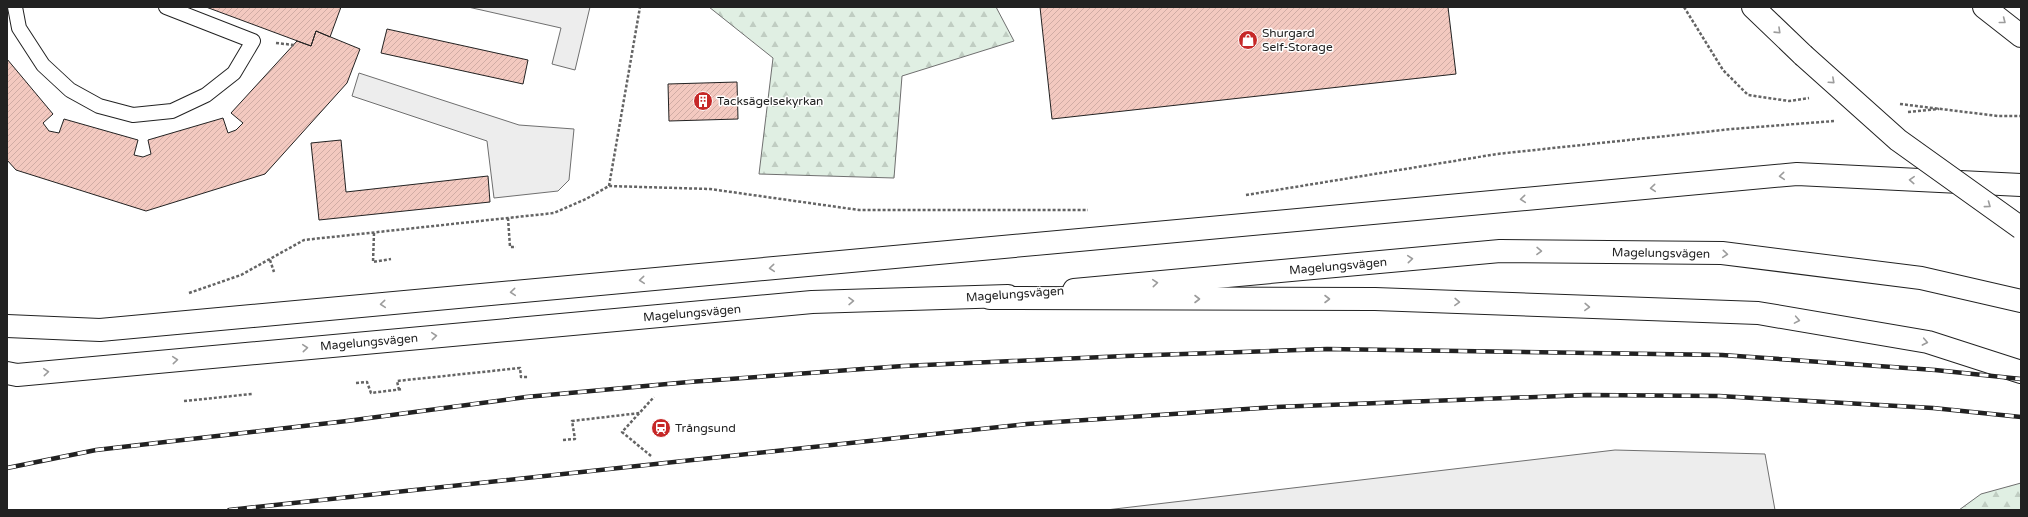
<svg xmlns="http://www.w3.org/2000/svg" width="2028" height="517" viewBox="0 0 2028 517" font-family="'Varela Round',sans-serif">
  <defs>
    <pattern id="forest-firs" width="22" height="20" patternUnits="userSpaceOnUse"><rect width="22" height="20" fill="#e0efe3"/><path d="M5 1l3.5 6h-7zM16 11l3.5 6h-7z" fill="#c0cdc2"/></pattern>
    <pattern id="building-hatch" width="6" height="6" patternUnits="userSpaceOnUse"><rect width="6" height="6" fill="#f3c9c0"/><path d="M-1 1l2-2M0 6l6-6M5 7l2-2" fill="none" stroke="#d0aca5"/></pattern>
  </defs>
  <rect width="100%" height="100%" fill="#fff"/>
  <path fill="url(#forest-firs)" stroke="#6f6f6f" d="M709,7H996L1014,41L902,76L894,178L759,174L773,58Z
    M2021,483V510H1959L1981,494Z"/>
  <path fill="#ededed" stroke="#6f6f6f" d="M468,7H590L575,70L552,64L561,28Z
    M359,73L519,125L574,129L569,180L558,191L494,198L487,141L352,96Z
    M1615,450L1765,454L1775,510H1106Z"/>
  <path fill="url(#building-hatch)" stroke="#222" d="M206,7H341L330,37L316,31L311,46Z
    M1040,7H1448L1456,74L1052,119Z
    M387,29L528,60L523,84L381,53Z
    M316,31L360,49L347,83L265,174L146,211L16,170L7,160V59L53,114L43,123L49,131L59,133L64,119L138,140L134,155L143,157L151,154L148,140L223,118L228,133L236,130L243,123L231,113L297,41L311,46Z
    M737,82L738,119L669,121L668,84Z
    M341,140L346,192L488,176L490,202L319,220L311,143Z"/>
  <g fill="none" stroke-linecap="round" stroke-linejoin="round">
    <defs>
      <path id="service" d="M15,7L19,28L43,65L70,90L99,106L133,115L172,111L206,95L234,73L253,41L166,7"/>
      <path id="tertiary" d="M1074,290L1500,251L1722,253L1921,278L2021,301
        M7,326L100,330L1797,174L2021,185
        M7,373L17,375L812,302L1008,296"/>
      <path id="motorway" d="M1753,7L1803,55
        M1984,7L2021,36
        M990,298L1375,299L1758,313L1928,342L2021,372"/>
    </defs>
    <use href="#service" stroke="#222" stroke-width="16"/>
    <use href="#tertiary" stroke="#222" stroke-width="24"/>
    <use href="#motorway" stroke="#222" stroke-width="24"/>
    <path stroke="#646464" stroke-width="2.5" stroke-dasharray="3 2" stroke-linecap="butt" d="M1684,7L1723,70L1748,95L1789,101L1809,98
      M276,43L294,45
      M1900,104L1998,116H2021
      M1908,112L1939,109
      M609,186L640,7
      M1246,195L1497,154L1732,129L1834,121
      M508,218L510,247H516
      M374,233L373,262L391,259
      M270,260L274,272
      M189,293L241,275L304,240L554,213L586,199L609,186L710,189L859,210H1088
      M356,383L367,382L371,393L403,389
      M399,390L397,381L520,368L521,377H528
      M184,401L252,394
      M563,440L575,439L572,421L640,413
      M651,456L622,432L654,397"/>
    <use href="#service" stroke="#fff" stroke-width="14"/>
    <use href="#tertiary" stroke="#fff" stroke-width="22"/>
    <use href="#motorway" stroke="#fff" stroke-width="22"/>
    <defs>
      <path id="rail" d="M7,468L96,450L347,421L526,397L689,382L903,366L1125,356L1327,349L1722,355L1935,370L2021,379
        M229,510L1027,424L1276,407L1587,395L1719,396L1933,408L2021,417"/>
    </defs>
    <use href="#rail" stroke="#222" stroke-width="4.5"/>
    <use href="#rail" stroke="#fff" stroke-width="3" stroke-dasharray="9" stroke-linecap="butt"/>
    <defs>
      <path id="motorway-bridge" d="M1803,55L1898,140L2021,228"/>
    </defs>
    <use href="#motorway-bridge" stroke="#222" stroke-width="24" stroke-linecap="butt"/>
    <use href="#motorway-bridge" stroke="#fff" stroke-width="22"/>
  </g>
  <defs><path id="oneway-chevron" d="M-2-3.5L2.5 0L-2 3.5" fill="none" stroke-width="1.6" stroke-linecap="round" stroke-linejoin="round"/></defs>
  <g stroke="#9c9c9c">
    <use href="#oneway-chevron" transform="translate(2003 21) rotate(38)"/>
    <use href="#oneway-chevron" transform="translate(1778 31) rotate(44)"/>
    <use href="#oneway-chevron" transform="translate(1832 81) rotate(42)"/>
    <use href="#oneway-chevron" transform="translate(1782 176) rotate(175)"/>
    <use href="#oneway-chevron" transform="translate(1912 180) rotate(-177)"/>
    <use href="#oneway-chevron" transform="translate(1653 188) rotate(175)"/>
    <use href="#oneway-chevron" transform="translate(1523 199) rotate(175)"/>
    <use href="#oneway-chevron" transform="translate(1988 205) rotate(36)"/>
    <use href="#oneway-chevron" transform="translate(1539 251) rotate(1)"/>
    <use href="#oneway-chevron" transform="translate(1725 254) rotate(5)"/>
    <use href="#oneway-chevron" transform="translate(1410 259) rotate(-5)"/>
    <use href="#oneway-chevron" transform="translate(772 268) rotate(175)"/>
    <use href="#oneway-chevron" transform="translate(642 280) rotate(175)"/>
    <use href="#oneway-chevron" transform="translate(1155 283) rotate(-5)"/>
    <use href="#oneway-chevron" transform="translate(513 292) rotate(175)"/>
    <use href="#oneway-chevron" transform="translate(1197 299)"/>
    <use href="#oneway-chevron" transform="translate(1327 299)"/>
    <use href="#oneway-chevron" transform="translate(851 301) rotate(-1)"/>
    <use href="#oneway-chevron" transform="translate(1457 302) rotate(2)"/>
    <use href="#oneway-chevron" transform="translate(383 304) rotate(175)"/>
    <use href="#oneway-chevron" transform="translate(1587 307) rotate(2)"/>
    <use href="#oneway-chevron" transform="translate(1797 320) rotate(10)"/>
    <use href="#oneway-chevron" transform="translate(434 336) rotate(-5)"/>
    <use href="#oneway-chevron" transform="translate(1925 342) rotate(11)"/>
    <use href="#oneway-chevron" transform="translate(305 348) rotate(-5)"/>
    <use href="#oneway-chevron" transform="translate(175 360) rotate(-5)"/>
    <use href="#oneway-chevron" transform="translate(46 372) rotate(-5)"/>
  </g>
  <defs>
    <symbol id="shop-disc" viewBox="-11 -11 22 22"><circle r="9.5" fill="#c62828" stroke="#fff"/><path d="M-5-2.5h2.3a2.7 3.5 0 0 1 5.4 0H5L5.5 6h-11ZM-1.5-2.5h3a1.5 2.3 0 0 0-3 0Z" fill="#fff"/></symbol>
    <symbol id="building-disc" viewBox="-11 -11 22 22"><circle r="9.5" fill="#c62828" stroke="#fff"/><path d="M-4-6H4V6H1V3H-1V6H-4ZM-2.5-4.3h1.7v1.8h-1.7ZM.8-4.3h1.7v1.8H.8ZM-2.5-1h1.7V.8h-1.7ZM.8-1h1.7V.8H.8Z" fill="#fff"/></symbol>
    <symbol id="station-disc" viewBox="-11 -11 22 22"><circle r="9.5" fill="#c62828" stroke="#fff"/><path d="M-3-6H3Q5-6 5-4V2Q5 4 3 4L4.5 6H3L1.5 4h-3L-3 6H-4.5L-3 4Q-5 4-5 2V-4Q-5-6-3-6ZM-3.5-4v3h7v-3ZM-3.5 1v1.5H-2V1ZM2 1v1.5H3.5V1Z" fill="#fff"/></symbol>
  </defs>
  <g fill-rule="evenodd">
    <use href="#shop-disc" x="1237" y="29" width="22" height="22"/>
    <use href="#building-disc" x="692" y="90" width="22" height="22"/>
    <use href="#station-disc" x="650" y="417" width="22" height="22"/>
  </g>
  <g text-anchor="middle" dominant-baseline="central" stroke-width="3" stroke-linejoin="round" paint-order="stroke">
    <g font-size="12" fill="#222" stroke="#fff" text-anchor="start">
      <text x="1262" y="33">Shurgard<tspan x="1262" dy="14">Self-Storage</tspan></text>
      <text x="717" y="101">Tacksägelsekyrkan</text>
      <text x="675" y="428">Trångsund</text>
    </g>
    <g font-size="12" fill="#222" stroke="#fff">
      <text transform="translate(1661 253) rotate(1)">Magelungsvägen</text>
      <text transform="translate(1338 266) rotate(-5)">Magelungsvägen</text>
      <text transform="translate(1015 294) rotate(-4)">Magelungsvägen</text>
      <text transform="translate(692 313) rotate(-5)">Magelungsvägen</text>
      <text transform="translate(369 342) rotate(-5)">Magelungsvägen</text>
    </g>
  </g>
  <rect width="2028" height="517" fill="none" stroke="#222222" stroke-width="16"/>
</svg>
